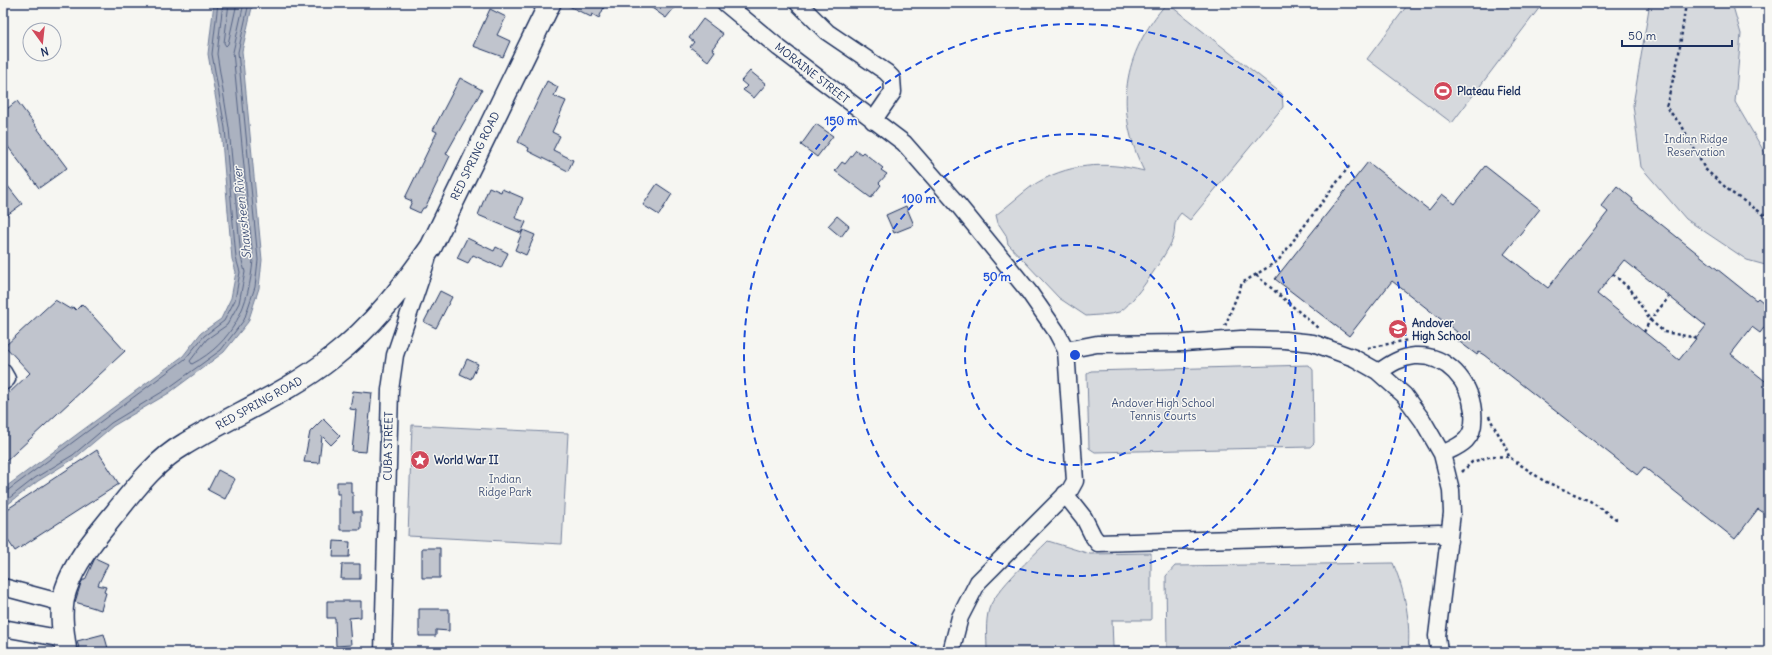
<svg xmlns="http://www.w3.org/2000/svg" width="1772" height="655" viewBox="0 0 1772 655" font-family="Delius,sans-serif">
  <rect width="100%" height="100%" fill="#f6f6f2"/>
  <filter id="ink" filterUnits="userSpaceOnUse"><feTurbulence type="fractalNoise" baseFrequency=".025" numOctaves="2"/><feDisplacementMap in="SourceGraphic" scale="8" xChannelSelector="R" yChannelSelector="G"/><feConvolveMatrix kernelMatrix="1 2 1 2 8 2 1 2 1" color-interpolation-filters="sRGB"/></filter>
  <g filter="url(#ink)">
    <path fill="#d6d9dd" stroke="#78849e" d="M1167,3L1282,94L1283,107L1190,220L1181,213C1171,224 1177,230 1172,241C1166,255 1132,306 1119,312C1110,315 1096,315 1086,316L1059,298L1008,244L1006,235L998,223L996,215C1008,206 1020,195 1032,186C1067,163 1105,161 1144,171C1114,110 1122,54 1167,3Z
      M1409,3H1543L1452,123L1367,59Z
      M1646,3H1732L1741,34L1735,102L1769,160V266L1747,260L1686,219L1641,167L1633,105L1649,8Z
      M1309,365L1313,370L1314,443L1310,447L1095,452L1089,448L1087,374L1091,371Z
      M412,425L568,433L562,544L408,536Z
      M1048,541L1090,554L1151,553V620H1112L1113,647H1150V652H987C987,638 985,622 989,609C995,590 1034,555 1048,541Z
      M1393,563C1405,592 1411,621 1408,652H1167L1166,576L1175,566Z"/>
    <path fill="#abb2c0" stroke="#717e99" d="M214,3H253L242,51L262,260L259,288L248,322L224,352L169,393L113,426L75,458L38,481L3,508V489L183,356L201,333L221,319L231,298L236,272L232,259L221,129L208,54Z"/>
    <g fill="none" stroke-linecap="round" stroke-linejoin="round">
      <path stroke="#556385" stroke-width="1" d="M223,3L217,54L229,128L241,257L245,272L239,303L227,325L207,339L190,361L192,364C234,342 249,305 253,260L233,52L244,3
        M229,3L224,43L226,46L228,44L237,3
        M3,492L7,491L185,359L204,336L224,321L235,300L240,272L236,258L225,128L212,54L218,3
        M3,503L35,478L73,455L111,423L167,389L221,350L244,320L255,287L258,260L238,52L249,3"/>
    </g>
    <path fill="#c0c4cd" stroke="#1b2f5e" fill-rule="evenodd" d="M563,3H606L599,18L592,14L591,17Z
      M645,3H667L674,8L666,18Z
      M490,9L506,17L497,35L510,41L503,57L473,46Z
      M703,19L723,34L712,49L715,51L708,61L690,47L694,42L689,38Z
      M750,71L766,84L754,98L743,90L747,86L741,81Z
      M460,78L482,90L446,154L450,156L425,208H423L420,213L409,208L412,201L405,198L437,132L433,130Z
      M547,81L558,87L554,96L566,101L552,132L560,136L553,150L573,160L568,171L528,151L529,148L518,142Z
      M17,101L67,168L39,188L3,140V112Z
      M816,124L833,136L817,157L801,145Z
      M856,150L861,154L863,152L883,168L881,170L887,174L879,183L881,185L871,198L835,171L842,162L845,164Z
      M1368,162L1429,210L1442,194L1455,204L1485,166L1540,209L1504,254L1548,288L1608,212L1601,206L1617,186L1633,199L1632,201L1737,285L1756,300L1758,298L1769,307V321L1760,333L1752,327L1731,354L1769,384V508L1764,513L1758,509L1735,539L1644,467L1637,475L1484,355L1479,352L1477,355L1453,337L1457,332L1392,281L1349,336L1275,279ZM1624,260L1706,326L1679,360L1597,294Z
      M3,180L22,204L3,218Z
      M657,184L672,194L659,215L643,205Z
      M489,187L501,192L502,189L523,198L515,218L526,222L521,233L478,215Z
      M906,206L914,225L894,233L886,215Z
      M837,216L849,226L841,237L828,226Z
      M523,230L535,235L526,255L515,250Z
      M467,238L494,251L496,247L508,253L501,268L473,255L468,263L457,258Z
      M440,291L452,297L436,328L424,322Z
      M55,300L70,309L73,307L76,310L82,304L125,351L3,464V408L9,401L5,397L30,373L5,346Z
      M467,359L478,364L471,379L460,374Z
      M353,391L372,393L366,452L352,451L356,410L350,409Z
      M324,418V420L340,436L331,445L322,436L319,463L304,462L310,432Z
      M97,450L119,484L15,551L3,533V512Z
      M218,470L235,479L225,499L208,490Z
      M337,482H351V493H353V512H361V530H340V494H337Z
      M334,541L350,542L349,557H333Z
      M422,548H440V578H422Z
      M95,558L108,564L98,585L106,587L104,592L106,593L101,610L75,602L81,583L83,580H85Z
      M342,564H360V579H341Z
      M327,601H361V617L349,618L351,645L336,646L335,618H327Z
      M419,609H449V631L436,630V636H419Z
      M104,634L109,652H80L77,641Z"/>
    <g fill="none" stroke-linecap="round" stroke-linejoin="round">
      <defs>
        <path id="minor" d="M725,3L779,48L904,143L959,206L1029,292L1056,331L1066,350
          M798,3L827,32L886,72L892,78L893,92L873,121
          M3,372L7,379L3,382
          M1379,372C1390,364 1401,357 1415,356C1447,354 1470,382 1473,411C1474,421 1473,433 1466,440C1459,447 1450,450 1442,454
          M1065,494L1084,518L1093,536L1098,543L1439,533L1449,541
          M3,587L63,603
          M3,628L64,639
          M383,652L390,390L395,355L427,260
          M951,652L960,617L978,582L1070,490L1075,481L1066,350L1097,344L1184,343L1241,339L1285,340L1313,343L1354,358L1377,371L1404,395L1423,421L1442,454L1451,490L1452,513L1437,636L1439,652"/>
        <path id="major" d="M66,652C63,632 59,609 66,589C76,559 97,536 117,511C137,486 157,460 185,444C234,414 288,393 333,357C372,327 403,287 431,247L550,3"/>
      </defs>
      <use href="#minor" stroke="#1b2f5e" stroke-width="19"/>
      <use href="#major" stroke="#1b2f5e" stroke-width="24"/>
      <path stroke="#1b2f5e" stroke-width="2.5" stroke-dasharray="3 3" stroke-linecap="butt" d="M1686,3L1678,60L1666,107L1682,126L1705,169L1732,193L1769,218
        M1613,274L1631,290L1650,320L1664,332L1697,338
        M1256,275L1318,328
        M1225,326L1242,283L1278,261L1350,165
        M1644,332L1650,320L1669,297
        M1368,348L1408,340
        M1489,416C1495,431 1505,441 1509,457
        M1462,472L1472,462L1492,456L1509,457L1544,481L1590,501L1616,519L1615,521"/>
      <use href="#minor" stroke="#f6f6f2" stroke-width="16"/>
      <use href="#major" stroke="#f6f6f2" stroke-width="21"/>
    </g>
  </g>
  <g fill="none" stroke="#1d4ed8" stroke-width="2" stroke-dasharray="7 5">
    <circle cx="1075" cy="355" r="110"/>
    <circle cx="1075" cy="355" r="221"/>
    <path d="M927 651A331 331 0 1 1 1223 651"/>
  </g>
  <defs>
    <symbol id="stadium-disc" viewBox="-11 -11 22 22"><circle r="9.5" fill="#d1495b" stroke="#f6f6f2"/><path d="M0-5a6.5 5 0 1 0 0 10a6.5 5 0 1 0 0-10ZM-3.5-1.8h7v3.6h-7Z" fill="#fff"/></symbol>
    <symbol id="school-disc" viewBox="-11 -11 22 22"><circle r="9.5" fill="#d1495b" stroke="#f6f6f2"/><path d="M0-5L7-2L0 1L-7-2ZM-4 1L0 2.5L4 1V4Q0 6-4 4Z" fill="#fff"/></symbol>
    <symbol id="sight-disc" viewBox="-11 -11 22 22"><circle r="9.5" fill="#d1495b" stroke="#f6f6f2"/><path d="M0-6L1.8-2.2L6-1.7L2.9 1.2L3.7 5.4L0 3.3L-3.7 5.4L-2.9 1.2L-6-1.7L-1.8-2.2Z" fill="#fff"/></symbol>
  </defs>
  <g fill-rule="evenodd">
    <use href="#stadium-disc" x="1432" y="80" width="22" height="22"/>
    <use href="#school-disc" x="1387" y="318" width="22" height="22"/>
    <use href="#sight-disc" x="409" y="449" width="22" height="22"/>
  </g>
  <g text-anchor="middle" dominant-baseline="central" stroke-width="3" stroke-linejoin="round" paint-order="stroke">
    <g font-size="11" fill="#1b2f5e" stroke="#f6f6f2">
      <text transform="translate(812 73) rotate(38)">MORAINE STREET</text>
      <text transform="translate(475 156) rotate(-64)">RED SPRING ROAD</text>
      <text transform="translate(259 403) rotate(-29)">RED SPRING ROAD</text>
      <text transform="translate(388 446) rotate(-89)">CUBA STREET</text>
    </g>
    <g font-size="11" font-weight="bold" fill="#1b2f5e" stroke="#f6f6f2" text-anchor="start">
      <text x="1457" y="91">Plateau Field</text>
      <text x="1412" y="323">Andover<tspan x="1412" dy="13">High School</tspan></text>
      <text x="434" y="460">World War II</text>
    </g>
    <g font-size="11" fill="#405177" stroke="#f6f6f2">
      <text x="1696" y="139">Indian Ridge<tspan x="1696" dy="13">Reservation</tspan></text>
      <text x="1163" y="403">Andover High School<tspan x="1163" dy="13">Tennis Courts</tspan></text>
      <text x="505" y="479">Indian<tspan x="505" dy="13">Ridge Park</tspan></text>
    </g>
    <g font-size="12" font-style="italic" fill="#46567b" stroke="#f6f6f2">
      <text transform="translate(242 213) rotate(-96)">Shawsheen River</text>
    </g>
  </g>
  <circle cx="1075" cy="355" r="6" fill="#1d4ed8" stroke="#f6f6f2" stroke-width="2"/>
  <g font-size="12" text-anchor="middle" font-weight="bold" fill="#1d4ed8" stroke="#f6f6f2" stroke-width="3" stroke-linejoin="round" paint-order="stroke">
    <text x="841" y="125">150 m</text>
    <text x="919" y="203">100 m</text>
    <text x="997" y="281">50 m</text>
  </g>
  <rect width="1772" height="655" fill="none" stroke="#f6f6f2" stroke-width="16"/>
  <rect x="8" y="8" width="1756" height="639" fill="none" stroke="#1b2f5e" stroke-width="1.5" filter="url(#ink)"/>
  <g transform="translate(42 42) rotate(165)"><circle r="19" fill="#f6f6f2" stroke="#9ea6b7"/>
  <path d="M0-3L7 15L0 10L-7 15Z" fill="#d1495b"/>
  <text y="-6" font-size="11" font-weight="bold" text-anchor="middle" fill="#1b2f5e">N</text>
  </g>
  <path d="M1622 40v6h110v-6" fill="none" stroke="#1b2f5e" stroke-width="2"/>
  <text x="1628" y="40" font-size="12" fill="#1b2f5e" stroke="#f6f6f2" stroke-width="3" paint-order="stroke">50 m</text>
</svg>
